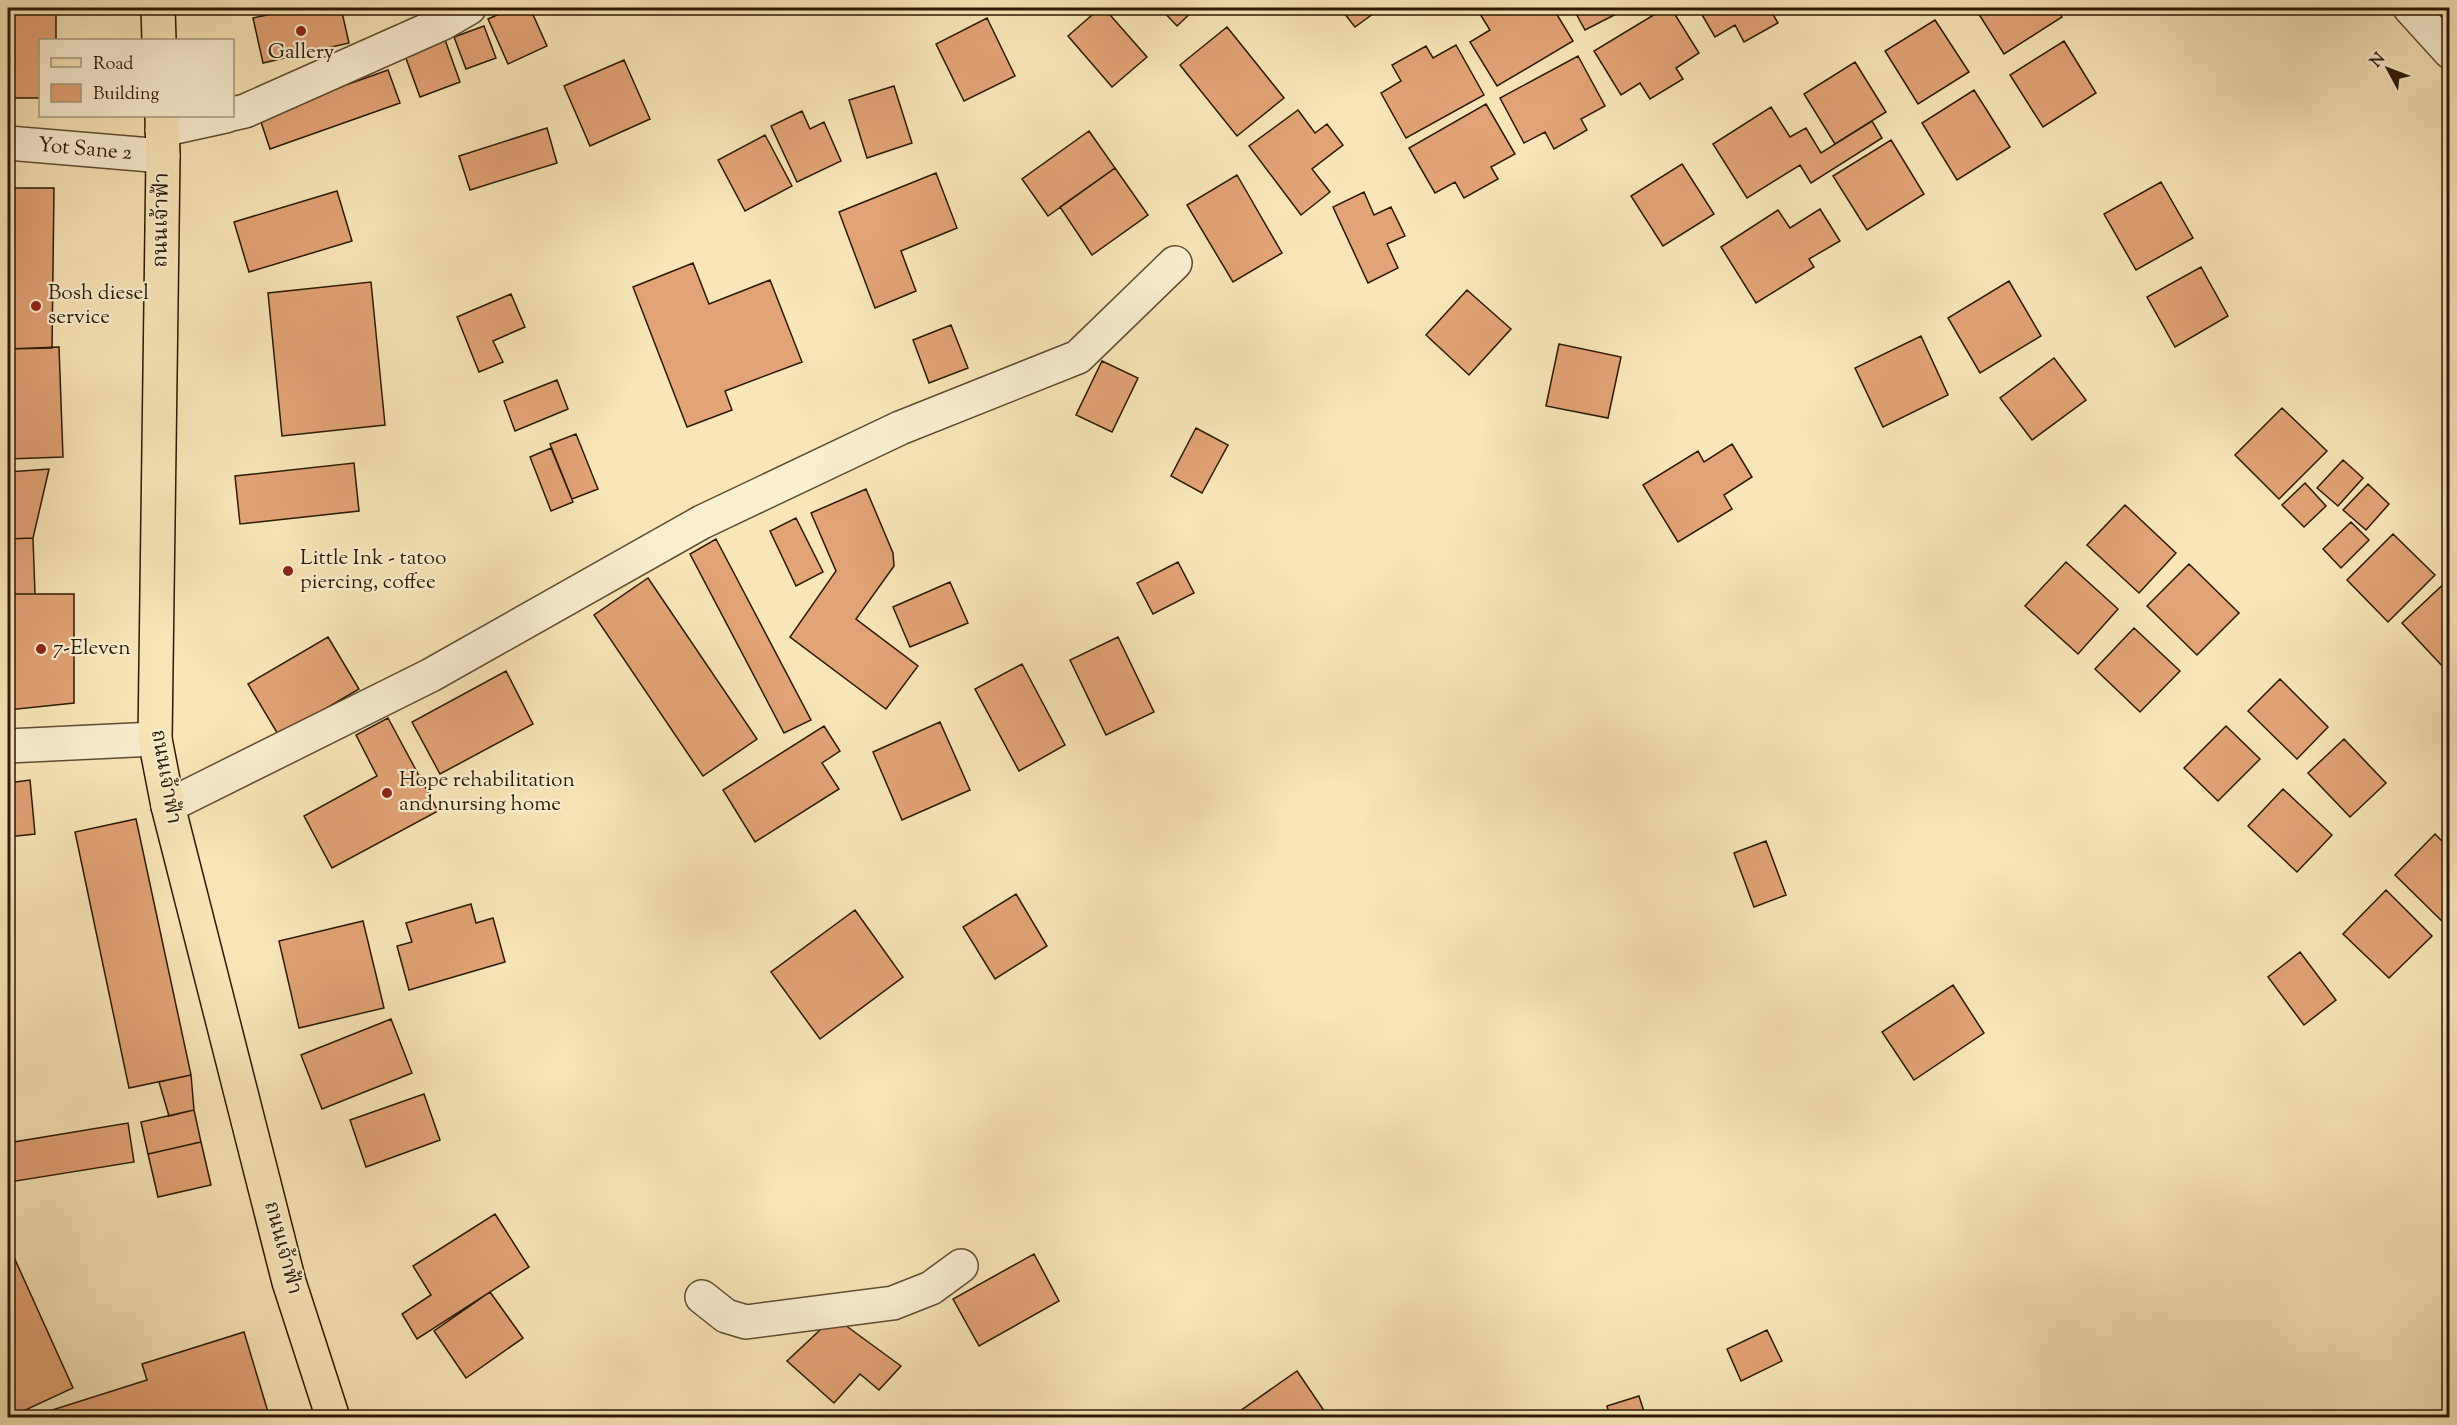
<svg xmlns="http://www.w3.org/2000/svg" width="2457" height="1425" viewBox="0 0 2457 1425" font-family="'Sorts Mill Goudy','Noto Serif Thai',serif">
  <rect width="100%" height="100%" fill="#f8e6b8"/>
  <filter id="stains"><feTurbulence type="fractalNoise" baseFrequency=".00333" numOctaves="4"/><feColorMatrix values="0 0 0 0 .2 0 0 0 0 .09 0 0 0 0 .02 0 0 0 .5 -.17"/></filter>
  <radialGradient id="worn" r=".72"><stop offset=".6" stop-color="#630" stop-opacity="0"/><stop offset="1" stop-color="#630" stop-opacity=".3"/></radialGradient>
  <path fill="#e2a376" stroke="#2a1a04" stroke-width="1.5" d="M8,8H56V40H40V98H8Z
    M300,8H341L349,43L263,63L253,18Z
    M513,8H530L547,46L508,64L488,19Z
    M1100,8H1104L1147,57L1112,87L1068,36Z
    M1160,8H1196L1177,26Z
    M1340,8H1381L1355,27Z
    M1491,8H1553L1573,41L1497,86L1470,42L1490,30L1480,14Z
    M1573,8H1628L1585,30Z
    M1665,8H1671L1699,53L1676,68L1683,79L1650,99L1640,83L1621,95L1594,51Z
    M1698,8H1777L1771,11L1778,23L1744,42L1735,25L1715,37Z
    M1975,8H2056L2062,17L2004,54Z
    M987,18L1015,76L964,101L936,44Z
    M1935,20L1969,72L1918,104L1885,51Z
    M484,26L496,58L466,69L454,37Z
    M1227,27L1284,98L1237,136L1180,65Z
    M444,37L460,82L420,97L404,53Z
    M2064,41L2096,93L2043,127L2010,75Z
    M1456,45L1484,95L1406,138L1381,93L1401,81L1392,65L1426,46L1433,58Z
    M1578,56L1605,106L1581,119L1587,130L1554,149L1545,132L1524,143L1500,98Z
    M624,60L650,119L590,146L564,86Z
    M1855,62L1886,112L1835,144L1804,94Z
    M388,70L400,103L270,149L259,116Z
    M894,86L912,143L867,158L849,100Z
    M1974,90L2010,147L1957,180L1922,123Z
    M1486,104L1515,154L1491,167L1498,179L1464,198L1455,182L1435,193L1409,148Z
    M1771,107L1790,137L1806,128L1821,153L1872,121L1882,138L1811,183L1800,165L1747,198L1713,144Z
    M1298,110L1315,133L1327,124L1343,145L1312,169L1330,192L1301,215L1249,146Z
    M802,111L810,129L824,122L841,161L797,182L771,126Z
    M547,128L557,163L470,190L459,156Z
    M1089,131L1115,168L1048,216L1022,179Z
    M765,135L792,186L745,211L718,160Z
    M1891,140L1924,194L1867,230L1833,176Z
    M1682,164L1714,214L1663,246L1631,196Z
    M1115,168L1148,215L1092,255L1060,207Z
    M936,173L957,228L901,251L916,291L875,308L839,212Z
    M1237,175L1282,253L1233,282L1187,205Z
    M2161,182L2193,238L2136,270L2104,214Z
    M8,188H54L52,348L8,349Z
    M337,191L352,241L249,272L234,222Z
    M1364,192L1374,215L1391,207L1405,236L1387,244L1398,268L1368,283L1333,207Z
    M1820,209L1840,241L1809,259L1814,267L1756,303L1721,247L1778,210L1790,228Z
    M693,263L709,304L770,280L802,362L725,391L732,410L687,427L633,287Z
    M2201,267L2228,316L2175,347L2147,297Z
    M2009,281L2041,336L1980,373L1948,318Z
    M371,282L385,425L282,436L268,293Z
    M1467,290L1511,329L1469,375L1426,335Z
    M511,294L525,327L493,341L503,362L479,372L457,317Z
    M951,325L968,368L929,383L913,340Z
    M1921,336L1948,395L1883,427L1855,368Z
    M1559,344L1621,357L1608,418L1546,406Z
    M59,347L63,457L8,459V349Z
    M2054,358L2086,400L2032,440L2000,398Z
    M1102,361L1138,378L1112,432L1076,415Z
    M557,380L568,409L515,431L504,401Z
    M2282,408L2327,451L2279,499L2235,455Z
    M1196,428L1228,445L1202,493L1171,476Z
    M576,434L598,489L572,499L550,444Z
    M1732,444L1752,477L1724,495L1732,509L1678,542L1643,485L1698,451L1704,462Z
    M551,448L573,502L551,511L530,457Z
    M2343,460L2363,478L2338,506L2317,488Z
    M354,463L359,511L240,524L235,476Z
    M49,469L33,538L8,539V472Z
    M2305,483L2326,506L2304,527L2282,505Z
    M2368,484L2389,504L2366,530L2343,510Z
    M866,489L893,553L894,566L856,619L918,666L886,709L790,637L836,571L811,513Z
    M2125,505L2176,553L2139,593L2087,545Z
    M796,518L823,572L796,586L770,531Z
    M2351,522L2369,540L2341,568L2323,549Z
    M2393,534L2435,575L2388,622L2347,580Z
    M33,538L35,594H8V539Z
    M716,539L811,720L784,733L690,554Z
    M1178,562L1194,593L1153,614L1137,583Z
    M2066,562L2118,609L2078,654L2025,606Z
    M2189,564L2239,613L2197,655L2147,606Z
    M648,578L757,739L703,776L594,615Z
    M2448,580L2450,583V665L2445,669L2402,623Z
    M950,582L968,623L910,647L893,607Z
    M8,594H74V703L8,710Z
    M2134,628L2180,671L2140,712L2095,669Z
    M328,637L359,689L279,736L248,684Z
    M1118,637L1154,712L1106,735L1070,660Z
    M1022,664L1065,745L1019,771L975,689Z
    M506,671L533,724L440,774L412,722Z
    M2280,679L2328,727L2297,759L2248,711Z
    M388,718L438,811L332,868L304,816L377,776L356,735Z
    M940,722L970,790L902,820L873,752Z
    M824,726L840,751L822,763L839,789L755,842L723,790Z
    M2226,726L2260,759L2218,801L2184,768Z
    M2344,739L2386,783L2350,817L2308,773Z
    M30,780L35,834L8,837V783Z
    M2283,789L2332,835L2297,872L2248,826Z
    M136,819L191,1075L129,1088L75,832Z
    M2435,834L2450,849V929L2395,875Z
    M1766,841L1786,895L1754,907L1734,853Z
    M2386,890L2432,936L2389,978L2343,934Z
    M1016,894L1047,946L995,979L963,927Z
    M471,904L476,923L493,918L505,962L409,990L397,946L412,942L406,923Z
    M855,910L903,977L820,1039L771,972Z
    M363,921L384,1008L299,1028L279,941Z
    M2300,952L2336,1000L2304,1025L2268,977Z
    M1953,985L1984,1033L1914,1080L1882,1032Z
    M391,1019L412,1073L322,1109L301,1055Z
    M191,1075L194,1110L169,1116L159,1082Z
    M424,1094L440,1140L366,1167L350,1120Z
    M194,1110L201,1142L148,1154L141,1122Z
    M128,1123L134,1162L10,1182L8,1143Z
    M201,1142L211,1185L158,1197L148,1154Z
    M495,1214L529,1267L417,1339L402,1314L431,1295L413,1266Z
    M8,1244L73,1388L8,1418Z
    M1034,1254L1059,1301L979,1346L953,1299Z
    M490,1292L523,1338L466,1378L434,1331Z
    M834,1317L901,1366L879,1390L860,1374L834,1403L787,1361Z
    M1767,1330L1782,1361L1741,1381L1727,1349Z
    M244,1332L268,1412L251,1418H27L147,1380L142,1364Z
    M1297,1371L1329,1418H1230Z
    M1639,1396L1646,1418H1610L1607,1406Z"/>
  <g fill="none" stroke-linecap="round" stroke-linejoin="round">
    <defs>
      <path id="minor" d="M2410,8L2450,52
        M232,114L245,111L443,23L469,8
        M162,130L226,116
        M8,143L163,156
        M8,746L155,739
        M168,806L431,675L702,522L900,428L1078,357L1175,263
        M702,1297L726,1316L746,1322L893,1303L931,1288L961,1266"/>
      <path id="major" d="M158,8L159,40
        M162,116L163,156L155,739L168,806L289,1282L333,1418"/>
    </defs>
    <use href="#minor" stroke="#5e4d31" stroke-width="36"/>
    <use href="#major" stroke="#2a1a04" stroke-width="36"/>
    <use href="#minor" stroke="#faefd1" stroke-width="33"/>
    <use href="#major" stroke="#f8e6b8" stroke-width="33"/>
  </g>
  <g fill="#8f2418" stroke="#faefd1" stroke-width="2">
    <circle cx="301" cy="31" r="6"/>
    <circle cx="36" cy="306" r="6"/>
    <circle cx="288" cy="571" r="6"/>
    <circle cx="41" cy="649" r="6"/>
    <circle cx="387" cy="793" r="6"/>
  </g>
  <g text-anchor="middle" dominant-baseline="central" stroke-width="4.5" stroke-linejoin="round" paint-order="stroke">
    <g font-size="21" fill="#2a1a04" stroke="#faefd1" text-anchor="start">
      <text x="301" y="53" text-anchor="middle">Gallery</text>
      <text x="48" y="294">Bosh diesel<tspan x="48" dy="24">service</tspan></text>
      <text x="300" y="559">Little Ink - tatoo<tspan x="300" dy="24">piercing, coffee</tspan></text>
      <text x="53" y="649">7-Eleven</text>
      <text x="399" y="781">Hope rehabilitation<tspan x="399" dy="24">and nursing home</tspan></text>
    </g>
    <g font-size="21" fill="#2a1a04" stroke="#faefd1">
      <text transform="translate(85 150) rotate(5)">Yot Sane 2</text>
      <text transform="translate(162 220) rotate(-89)">ถนนเจ้าฟ้า</text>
      <text transform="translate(165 777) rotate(80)">ถนนเจ้าฟ้า</text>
      <text transform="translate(282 1248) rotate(75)">ถนนเจ้าฟ้า</text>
    </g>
  </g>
  <rect width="2457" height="1425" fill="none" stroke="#f8e6b8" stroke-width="30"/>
  <rect x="9" y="9" width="2439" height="1407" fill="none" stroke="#2a1a04" stroke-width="3"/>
  <rect x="15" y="15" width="2427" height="1395" fill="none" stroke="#2a1a04" stroke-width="1.5"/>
  <rect x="39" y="39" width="195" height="78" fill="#faefd1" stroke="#a79a7f" stroke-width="1.5"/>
  <rect x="51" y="58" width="30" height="9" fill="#f8e6b8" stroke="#a79a7f" stroke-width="1.5"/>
  <text x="93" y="69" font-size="18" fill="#2a1a04">Road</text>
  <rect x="51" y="84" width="30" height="18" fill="#e2a376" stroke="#a79a7f" stroke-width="1.5"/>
  <text x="93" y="99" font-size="18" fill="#2a1a04">Building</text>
  <g transform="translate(2388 69) rotate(311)" stroke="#faefd1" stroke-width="4.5" paint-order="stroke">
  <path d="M0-4.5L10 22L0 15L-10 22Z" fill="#2a1a04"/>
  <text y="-9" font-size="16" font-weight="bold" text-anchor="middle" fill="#2a1a04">N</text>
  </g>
  <rect width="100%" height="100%" filter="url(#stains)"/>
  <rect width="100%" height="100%" fill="url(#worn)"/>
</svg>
